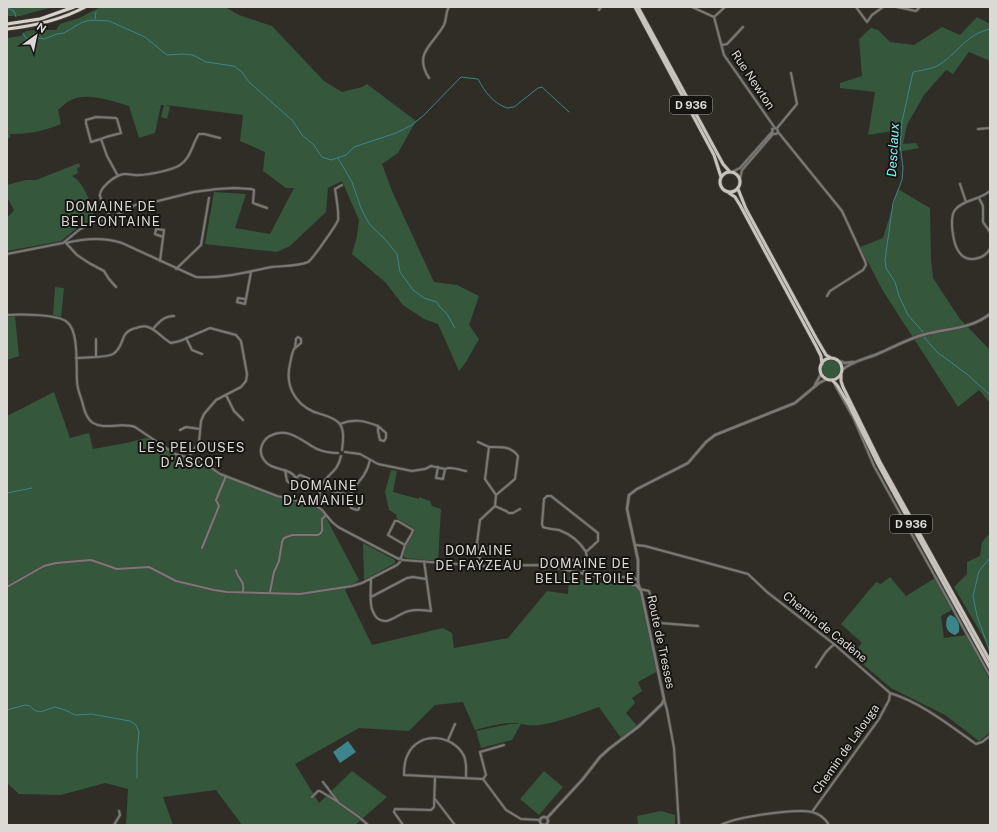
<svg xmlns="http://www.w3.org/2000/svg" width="997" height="832" viewBox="0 0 997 832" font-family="'Public Sans',sans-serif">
  <rect width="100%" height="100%" fill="#2f2d26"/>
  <path fill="#35573c" d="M7,7H53L20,16H7Z
    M110,7H225L239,15L272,26L324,81L342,92L362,87L367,84L416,121L398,153L382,164L392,191L434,282L457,285L479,296L469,325L479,339L466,362L459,371L438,324L424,319L403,305L385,282L352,254L357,236L359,220L342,181L328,188L326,212L290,246L277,252L205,244L214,192L246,194L235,228L270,234L294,188H286L263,171L265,152L240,141L243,115L166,105L170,107L167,119L161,117L164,105H161L155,133L139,138L129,106C112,101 87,92 71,100C66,102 62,107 58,110L61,124C44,131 29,134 10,134V138L7,139V38L21,36L26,31L34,30L38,34L43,33L46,30H56L60,24L79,18L99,8H108Z
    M977,17L990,24V61L969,52L953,74L946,70L924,95L907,125L903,144L916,143L919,148L897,152L893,131L868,135L875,92L840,88V83L862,76L859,39L871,28L878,30L890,42L914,45L942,27L960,35Z
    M79,163L80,167L77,168L78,173L72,176C85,183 92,206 95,220L88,222L77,228L61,241L7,251V218L14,210L7,197V185L26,180H36Z
    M898,189L930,208L931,260L933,278L960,319L990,350V403L979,390L958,407L883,291L860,247L883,238Z
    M55,287L64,288L61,317L53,315Z
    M15,316L19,356L7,360V317Z
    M822 369a9 9 0 1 1 18 0a9 9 0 1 1-18 0Z
    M54,392L70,438L89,433L93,449L126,443L150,437L172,452L184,457L201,461L215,471L277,496L315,505L322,510L359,580L345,590L372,645L443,628L452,633L454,648L508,638L547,591L568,594L569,577C584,580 620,589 632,580V584L639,588L658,671L638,682L642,691L632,698L635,703L626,713L638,727L621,738L599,707C579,714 560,722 539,725C530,727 522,723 512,723C500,723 487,727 475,730L463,702L435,705L409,731L359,728L295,764L319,803L352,771L387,797L355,825H242L216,790L163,797L173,825H126L128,789L105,783L61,795L19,794L7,783V416Z
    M391,470L397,471L393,492L419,499V497L430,501L432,506L441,509L438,561L406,558L403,556L405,548L414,529L412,527L396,518L397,515L389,510L385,492Z
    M990,533V649L954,587L967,574V562L980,556L982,542Z
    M363,543L395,560V563L364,580Z
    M940,575L957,607L941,616L944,638L967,635L990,681V732L987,735L979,741L945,715L891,688L852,655L862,643L841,624L876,582L881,584L890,577L906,596Z
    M510,724H521L512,740L481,748L476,731Z
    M544,771L563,787L539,815L520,799Z
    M661,811L675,815V825H638L637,816Z"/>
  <path fill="#3d858c" d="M950,615C958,617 960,624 959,632L955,635C946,632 945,626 947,618Z
    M348,741L356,752L340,763L333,752Z"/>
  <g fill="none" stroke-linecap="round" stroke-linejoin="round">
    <path stroke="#3d858c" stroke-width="1" d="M7,8L14,11L16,17
      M95,19L96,12
      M23,33L25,37L29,40L39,38L44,39L57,34L64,33L81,23L90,20L109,21L145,37L167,55L184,54L193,55L206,62L234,66L242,72L249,82L293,121L302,135L313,144L322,157L331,160L346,155L354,147L396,133L412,125L424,115L461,77L478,79C485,92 493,103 507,108L514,107L538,88L542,87L569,112
      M338,158L352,182L361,208L367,220L372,227L384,238L397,254L400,272L413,290L424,298L437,302L439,306L447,314L455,328
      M923,332L908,315L899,296L895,282L886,268L885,260L893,203L902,180L903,168L900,145L902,122L913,72C922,70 934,69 942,63C960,50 967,34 990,29
      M924,337L937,352L968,375L990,395
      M7,493L32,488
      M990,558L979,571L973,596L977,616L990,652
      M7,710L25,705L30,706L34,710L40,712L55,707L65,710L75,715L91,714L130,721L136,725L139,732L137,753V778"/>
    <defs>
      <path id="minor" d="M692,7L714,17L725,7
        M856,7L867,22L872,15L883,7
        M897,7L916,11L920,7
        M599,10L601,7
        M714,17L724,55L775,128
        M722,45L727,44L743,27
        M429,78C413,53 433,45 444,25C447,19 445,13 449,7
        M777,128L778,132L776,134H773L772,129L777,128L797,104L791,73
        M978,129L990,128
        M778,132L842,211L865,261L866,265L863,270L830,291L827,296
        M101,139L91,142L86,123V120L96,117L116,118L117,119L121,133L106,137L101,139L107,156L118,176
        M732,172L740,168L772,132
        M740,179L742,170L773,134
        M960,184L966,202
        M990,191C980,200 962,200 955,210C949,218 953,244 959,252C967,264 984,259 990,249
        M979,198L983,206V222L990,232
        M111,218C108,211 102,203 100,196C99,188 114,177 120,175C126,172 133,176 139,175C148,175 173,170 180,165C191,158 192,144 199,134H204L220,138
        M66,242V243C85,238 104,237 122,243L196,277C223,279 246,272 272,267C282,266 299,266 308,262C312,260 337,224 338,220C339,215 336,195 335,189L342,185
        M66,243L77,255L89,263L104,271L109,279L116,287
        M7,254L63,243L79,230L89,224L111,218L133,206L138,204L158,201L194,192L217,189L234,188L251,189L254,190L253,203L267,208
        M160,261L164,230L156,229L155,234L163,237
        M176,269L201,245L209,198
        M245,299L238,298L237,302L245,304L251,272
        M7,315C19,314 58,314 67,322C79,331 76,366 77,381C77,388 80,395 82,401C84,409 86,418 93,423C105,430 122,422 135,427L175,454L201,461L220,474L277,496L315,505L322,510L332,522L338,527L395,557L399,559L401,558L402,560
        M153,329C159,322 164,316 174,316
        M186,338L192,350L202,354
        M295,348L296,339L298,337L301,339V343C299,345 296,347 294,349C292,353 291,359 290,364C285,385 294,403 314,412C323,415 332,416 339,423C345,430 343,442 342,450
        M96,356V339
        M76,358C85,357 106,358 113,354C126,346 118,332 136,328C140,327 144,325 148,327C157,330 163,339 171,343L180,341L210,328L236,335L241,341L247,374L246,381L241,387L216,400L204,414L201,421L199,442L190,455L189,459
        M835,385L854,419L874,466L990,676
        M226,395L234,411L243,420
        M340,424C354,418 365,421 378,426V431L380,440L384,441L386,438V433L378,426
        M180,430L186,427L200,429
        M199,442L215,445L222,450
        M478,442L489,447
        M345,452L360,454L378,464L412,471L425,469L431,466L445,469C451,466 459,470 466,471
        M438,467L436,478L443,479L445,469
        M285,470L287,481L292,485L295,484L297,480C291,466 272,472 264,460C261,456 260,450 262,445C264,440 267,437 272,435C289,427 303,442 317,449C324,452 331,453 338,453
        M296,478L300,475L310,479L332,491L350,495
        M351,497L359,505V509L357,510L351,508C344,496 358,484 364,475C367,470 369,465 370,460
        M317,506C321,500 318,492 322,485C328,472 337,474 341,456
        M495,506L506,511L509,513H513L520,509
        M636,545L645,546L748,574L767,592L834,644L890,693C922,703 949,725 976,744L982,742L990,736
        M202,548L219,506L216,500L226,476
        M480,551L492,547L501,548L505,546
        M401,558L405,545L412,533L413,530L398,521H395L388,535L405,545
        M403,560L484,566L544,565L594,576L623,577L633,579
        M477,565L479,553
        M479,565L480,555L477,543L480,520L495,506L496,495L515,479L518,456C511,446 501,447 489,447L485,479L496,495
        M557,567L559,561L562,558L586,563
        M236,570C237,580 245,578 243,592
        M583,574L587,559L586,552L598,541V533L551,496H547L544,499L542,524L543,527C548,529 553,529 559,530C570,534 580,542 586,552
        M371,578C371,587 370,595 371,604C371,608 374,615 377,618C388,627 398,613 409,611C416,609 424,610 431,611L424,561
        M7,587L44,566L56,563L91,560L117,569L149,567L176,581L214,590L227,592L300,594L352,586L362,583L397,565L400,562
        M640,589L649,591L660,623L698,626
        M270,592L274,572L279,561L282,542L284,538L292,535H318C325,532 321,525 322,519L326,515
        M371,597L407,578L413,577L426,579
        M816,667L826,652L834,644
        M664,699L667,710L674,748L679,825
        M448,740L455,724
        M504,745L480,752L486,775L483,779L506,810L521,819L540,820
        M466,777C466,770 467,763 464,756C453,734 419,731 408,754C404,761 404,768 404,775L483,779
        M323,782L339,803L359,817L368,825
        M312,797L318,791H320L338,802
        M435,799L455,825
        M812,812L879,719L889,700L890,693
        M114,825L120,815L119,811
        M403,825L394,812L395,809L431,810L434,807L435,777
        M721,825C736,817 796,808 812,812C820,814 825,818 829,825"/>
      <path id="tertiary" d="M839,361L845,363L853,362
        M842,370C851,362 864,359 875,355C892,348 909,338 926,334C949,328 971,329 990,314
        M815,385L821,374
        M640,589L638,583V560L627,509L629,495L637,489L688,463L706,442L715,435L795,403L819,383L827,379
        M540 821a4 4 0 1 1 8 0a4 4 0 1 1-8 0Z
        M547,818L582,780L600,757L610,748L638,727L662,704L664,699L641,591L636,585H633L631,582L634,578L638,580"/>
      <path id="primary" d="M635,7L714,155L721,177
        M638,7L723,164L730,172
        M720 182a10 10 0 1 1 20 0a10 10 0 1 1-20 0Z
        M738,189L746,209L816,338L826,355L831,358
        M729,193L735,197L740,205L816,346L821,356L822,364
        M820 369a11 11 0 1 1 22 0a11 11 0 1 1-22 0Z
        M841,375V381L843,387L880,462L990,661
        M832,380L837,385L849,405L879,466L990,668"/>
      <path id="trunk" d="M7,24L40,19L74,7
        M7,29C34,26 61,20 85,7"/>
    </defs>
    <use href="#minor" stroke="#4a4942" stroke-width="3.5"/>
    <use href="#tertiary" stroke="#4a4942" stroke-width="4"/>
    <use href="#primary" stroke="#4a4942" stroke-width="4.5"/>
    <use href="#trunk" stroke="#4a4942" stroke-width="4.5"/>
    <use href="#minor" stroke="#7a7875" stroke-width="2"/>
    <use href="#tertiary" stroke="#7a7875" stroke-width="2.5"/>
    <use href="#primary" stroke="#c8c3bd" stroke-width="3"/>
    <use href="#trunk" stroke="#d8d2cb" stroke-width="3"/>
  </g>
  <g text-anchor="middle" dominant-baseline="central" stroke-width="4" stroke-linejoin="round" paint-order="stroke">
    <g fill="#161512" stroke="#9f9e9a" stroke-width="1">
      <rect x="670" y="96" width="42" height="18" rx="3"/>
      <rect x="890" y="515" width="42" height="18" rx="3"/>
    </g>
    <g font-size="11" font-weight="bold" fill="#dad9d4">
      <text x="691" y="105">D 936</text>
      <text x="911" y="524">D 936</text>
    </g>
    <g font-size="12" fill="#dad9d4" stroke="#161512">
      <text transform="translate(753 80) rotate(56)">Rue Newton</text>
      <text transform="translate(825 627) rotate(39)">Chemin de Cadène</text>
      <text transform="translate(661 642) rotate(78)">Route de Tresses</text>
      <text transform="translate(846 749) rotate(-55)">Chemin de Lalouga</text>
    </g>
    <g font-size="13" font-style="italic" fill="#83f0fc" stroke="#161512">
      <text transform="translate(893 150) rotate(-87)">Desclaux</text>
    </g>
    <g font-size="13" letter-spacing="1" fill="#dad9d4" stroke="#161512">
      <text x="111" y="206">DOMAINE DE<tspan x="111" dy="15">BELFONTAINE</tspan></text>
      <text x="192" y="447">LES PELOUSES<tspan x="192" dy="15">D'ASCOT</tspan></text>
      <text x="324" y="485">DOMAINE<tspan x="324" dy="15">D'AMANIEU</tspan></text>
      <text x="479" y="550">DOMAINE<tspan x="479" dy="15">DE FAYZEAU</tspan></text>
      <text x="585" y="563">DOMAINE DE<tspan x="585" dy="15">BELLE ETOILE</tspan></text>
    </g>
  </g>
  <rect width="997" height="832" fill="none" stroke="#dad9d4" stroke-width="16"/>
  <g transform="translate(36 36) rotate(33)" stroke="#161512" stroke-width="3" paint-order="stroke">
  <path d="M0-3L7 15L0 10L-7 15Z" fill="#dad9d4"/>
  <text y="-6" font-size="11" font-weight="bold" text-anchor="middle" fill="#dad9d4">N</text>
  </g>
</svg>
